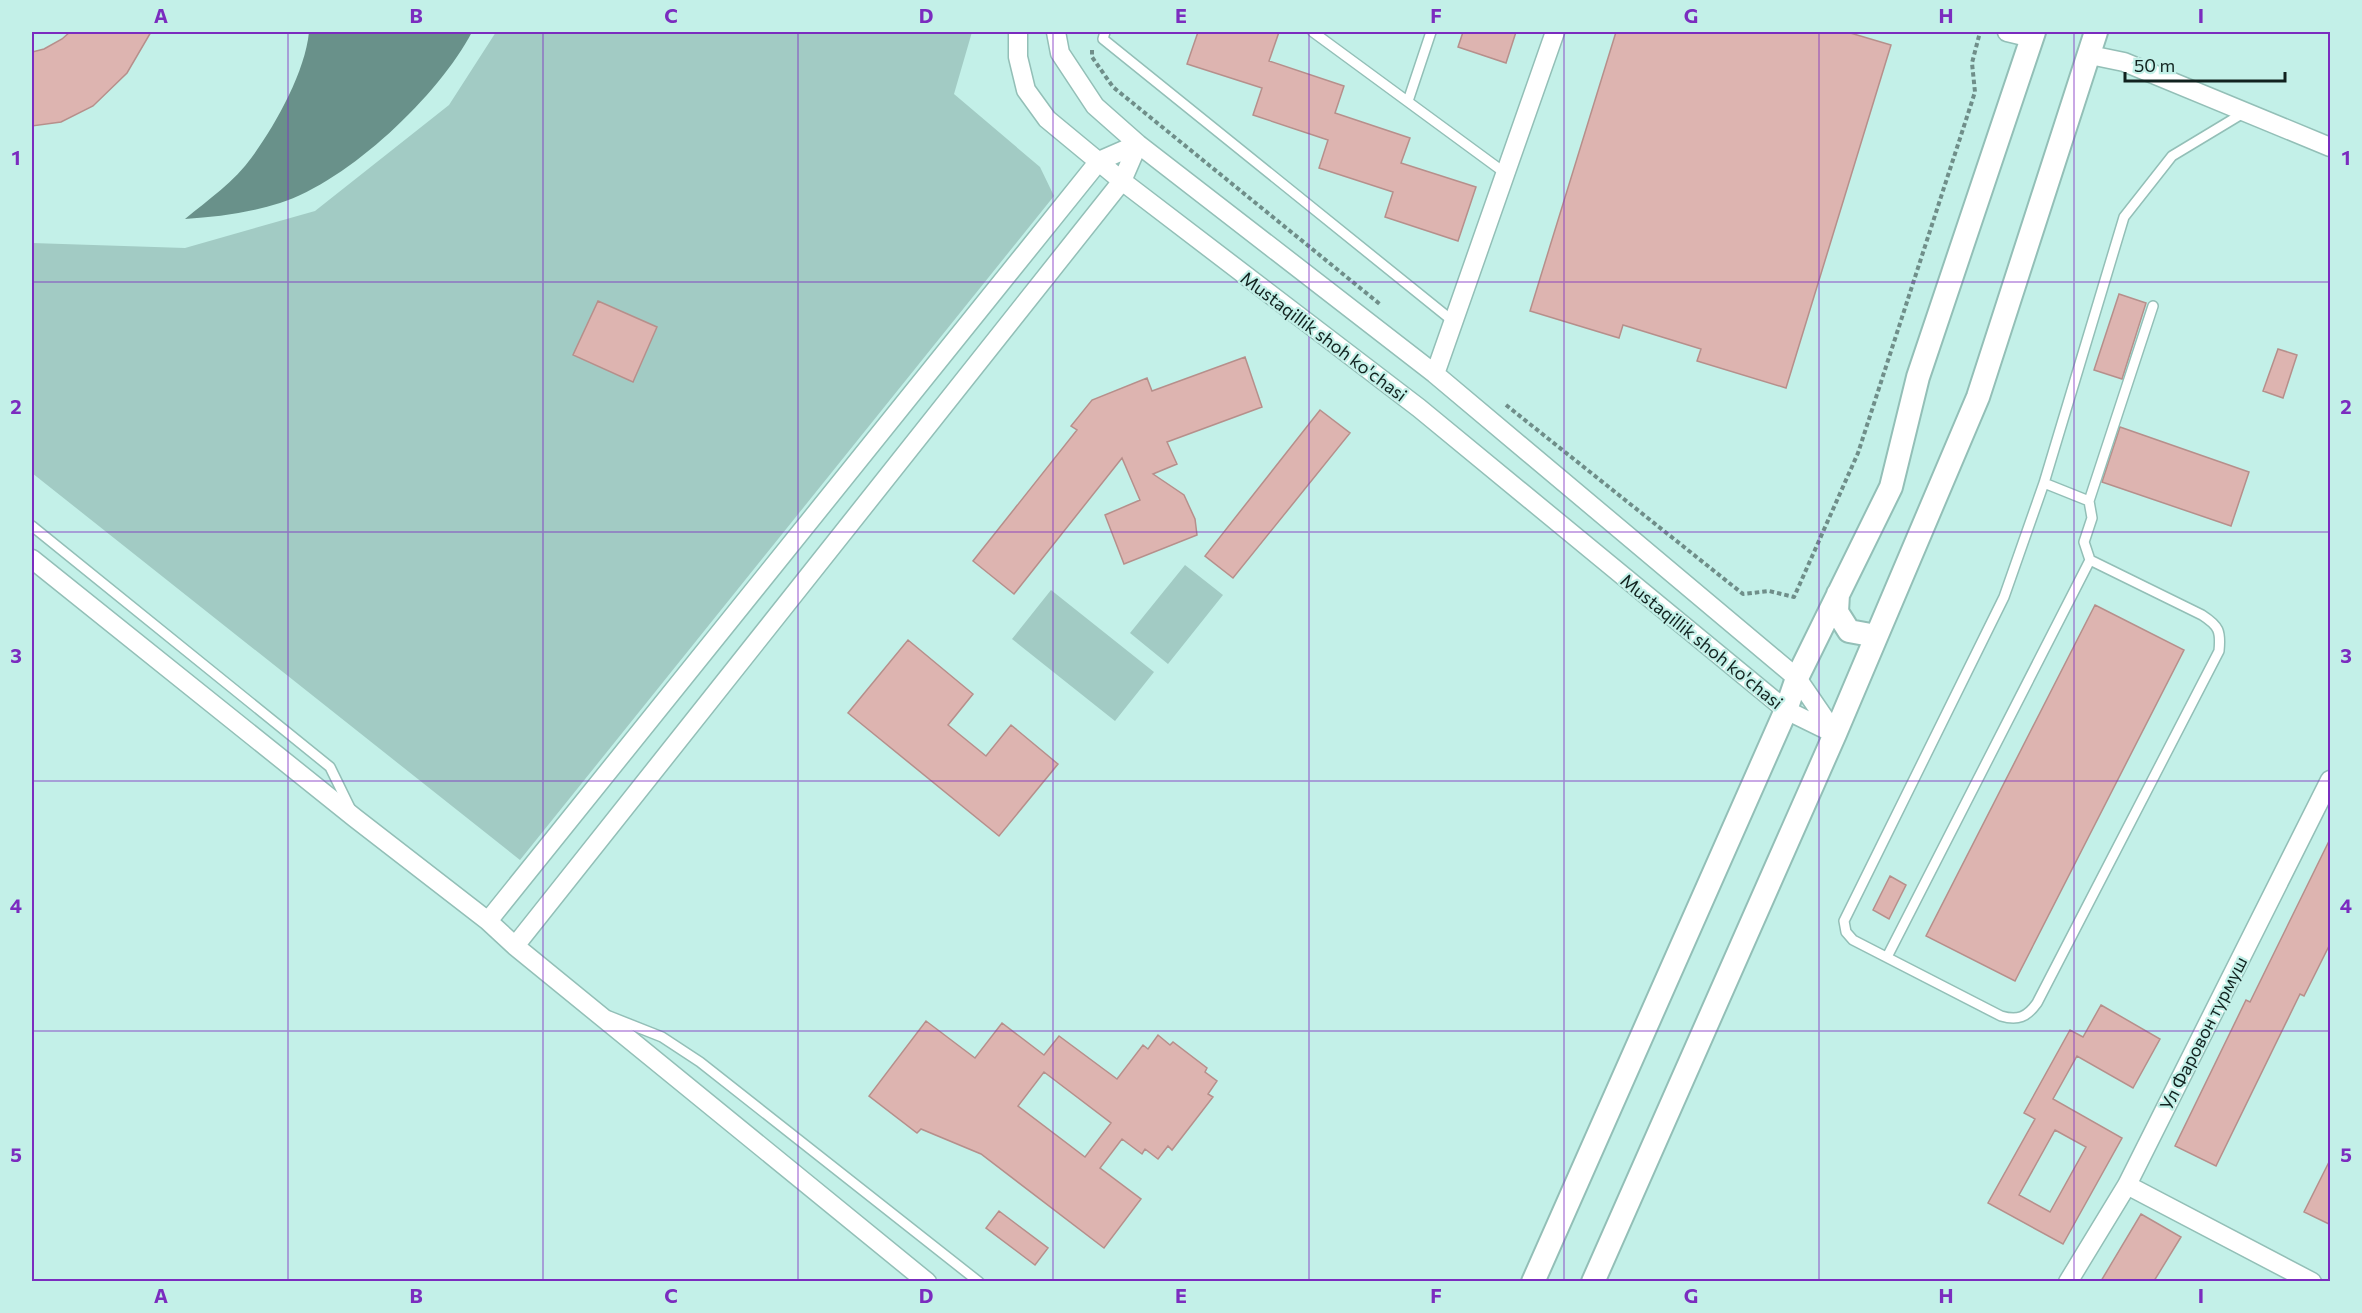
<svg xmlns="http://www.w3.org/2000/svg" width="2362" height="1313" viewBox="0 0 2362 1313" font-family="Commissioner,sans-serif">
  <rect width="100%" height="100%" fill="#c3f0e8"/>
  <path fill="#a2cbc4" d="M496,32H972L954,94L1040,167L1054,196L520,860L32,473V243L185,248L315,211L449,105Z
    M1185,565L1223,595L1168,664L1130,633Z
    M1051,590L1154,672L1115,721L1012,639Z"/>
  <path fill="#69918a" d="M309,32H472C439,95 349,181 280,203C249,213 217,217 185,219C208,200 235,181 252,157C276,124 305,72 309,32Z"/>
  <path fill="#ddb4b0" stroke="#b68f8b" stroke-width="1.5" fill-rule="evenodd" d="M70,32H151L127,73L93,106L61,122L32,126V52L44,49L62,39Z
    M1198,32H1279L1269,61L1344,86L1335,113L1410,138L1401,163L1476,187L1458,241L1385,217L1393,192L1319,168L1328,140L1253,115L1262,88L1187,64Z
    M1463,32H1516L1506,63L1458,47Z
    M1616,32H1847L1891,45L1786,388L1697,361L1701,349L1623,325L1619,338L1530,311Z
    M2119,294L2146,303L2122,379L2094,370Z
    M598,301L657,327L633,382L573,355Z
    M2278,349L2297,355L2283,398L2263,391Z
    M1245,357L1262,407L1167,442L1177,464L1153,474L1184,495L1195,519L1197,535L1124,564L1105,515L1140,500L1122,458L1014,594L973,561L1077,430L1071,426L1092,400L1147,378L1152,391Z
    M1320,410L1350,433L1233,578L1205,556Z
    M2120,427L2249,472L2231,526L2102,482Z
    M2095,605L2184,650L2015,981L1926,936Z
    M908,640L973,694L948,725L986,756L1011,725L1058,764L999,836L848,713Z
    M2331,837V942L2304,996L2300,994L2216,1166L2175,1146L2246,1000L2250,1002Z
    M1890,876L1906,885L1889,919L1873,910Z
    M2101,1005L2160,1039L2133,1088L2077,1056L2053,1099L2122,1138L2063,1244L1988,1203L2035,1119L2024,1113L2070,1030L2083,1037ZM2055,1130L2086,1147L2050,1212L2019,1195Z
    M926,1021L975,1058L1002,1023L1044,1055L1059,1036L1117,1079L1143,1045L1148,1049L1158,1035L1170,1045L1173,1042L1207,1068L1205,1072L1217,1081L1208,1094L1213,1097L1172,1150L1168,1146L1158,1159L1145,1149L1142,1154L1122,1139L1100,1168L1141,1199L1104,1248L981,1154L921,1129L917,1133L869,1096ZM1044,1072L1111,1123L1085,1157L1018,1106Z
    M2331,1158V1225L2304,1212Z
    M999,1211L1048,1248L1035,1265L986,1228Z
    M2141,1214L2181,1237L2154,1281H2101Z"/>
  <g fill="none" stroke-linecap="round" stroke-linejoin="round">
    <defs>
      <path id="service" d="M1105,32L1103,39L1454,322
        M1313,32L1505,173
        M1408,101L1431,32
        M2044,483L2089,501L2092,518L2084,542L2090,560L2202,615C2219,626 2221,631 2219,651L2037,1003C2027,1017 2018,1021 2001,1016L1853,940L1846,932L1844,921L2004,597L2044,483L2124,217L2172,156L2245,112
        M2089,501L2153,306
        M32,526L330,767L351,810
        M1887,957L2090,560
        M609,1016L662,1037L700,1062L979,1282"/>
      <path id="minor" d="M1018,32V57L1026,90L1047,119L1122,181L1419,408L1786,710L1835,734
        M1056,32L1060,53L1095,106L1138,144L1435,374L1797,678L1834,732
        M2007,32L2032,38
        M2090,55L2124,62L2330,147
        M1435,374L1555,32
        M32,559L355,818L488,921L515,946L927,1282
        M488,921L1099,161L1138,144
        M515,946L1122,181L1138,144
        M2127,1185L2312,1282
        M2068,1282L2127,1185L2330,780"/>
      <path id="tertiary" d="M1838,594L1837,612L1849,631L1876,636
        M1533,1282L1786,710L1797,678L1891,487L1918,377L2034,32
        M1593,1282L1835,734L1978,397L2096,32"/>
    </defs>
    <use href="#service" stroke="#93bfb7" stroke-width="12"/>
    <use href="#minor" stroke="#93bfb7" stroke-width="21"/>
    <use href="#tertiary" stroke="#93bfb7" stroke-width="26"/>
    <path stroke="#6f8e89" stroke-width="4" stroke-dasharray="4.5 3" stroke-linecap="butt" d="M1092,50V57L1113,87L1381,305
      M1506,405L1743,594L1769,591L1794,597L1858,453L1975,92L1972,63L1980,32"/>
    <use href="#service" stroke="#fff" stroke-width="9"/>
    <use href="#minor" stroke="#fff" stroke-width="18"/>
    <use href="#tertiary" stroke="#fff" stroke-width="22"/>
  </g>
  <path fill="none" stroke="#7b2cbf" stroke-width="1.5" stroke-opacity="0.55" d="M288,32V1282M543,32V1282M798,32V1282M1053,32V1282M1309,32V1282M1564,32V1282M1819,32V1282M2074,32V1282M32,282H2330M32,532H2330M32,781H2330M32,1031H2330"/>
  <g text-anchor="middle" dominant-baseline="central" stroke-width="4.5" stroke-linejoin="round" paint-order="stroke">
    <g font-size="18" fill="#11221f" stroke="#c3f0e8">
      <text transform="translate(1324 336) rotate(37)">Mustaqillik shoh ko'chasi</text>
      <text transform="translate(1702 641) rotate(39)">Mustaqillik shoh ko'chasi</text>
      <text transform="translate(2203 1033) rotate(-63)">Ул Фаровон турмуш</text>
    </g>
  </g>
  <rect width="2362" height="1313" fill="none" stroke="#c3f0e8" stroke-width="66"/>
  <path d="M2125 72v9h160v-9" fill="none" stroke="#11221f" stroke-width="3"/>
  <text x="2134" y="72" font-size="18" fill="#11221f" stroke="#c3f0e8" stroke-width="4.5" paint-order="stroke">50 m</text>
  <rect x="33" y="33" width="2296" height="1247" fill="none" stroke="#7b2cbf" stroke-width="2"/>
  <g font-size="20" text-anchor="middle" font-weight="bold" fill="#7b2cbf">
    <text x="161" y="23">A</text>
    <text x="416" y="23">B</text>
    <text x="671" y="23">C</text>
    <text x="926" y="23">D</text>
    <text x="1181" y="23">E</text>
    <text x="1436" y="23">F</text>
    <text x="1691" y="23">G</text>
    <text x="1946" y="23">H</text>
    <text x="2201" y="23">I</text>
    <text x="16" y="165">1</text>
    <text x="2346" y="165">1</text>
    <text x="16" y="414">2</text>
    <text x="2346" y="414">2</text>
    <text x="16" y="663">3</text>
    <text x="2346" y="663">3</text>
    <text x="16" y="913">4</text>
    <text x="2346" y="913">4</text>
    <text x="16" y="1162">5</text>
    <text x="2346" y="1162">5</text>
    <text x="161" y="1303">A</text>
    <text x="416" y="1303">B</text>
    <text x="671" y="1303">C</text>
    <text x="926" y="1303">D</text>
    <text x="1181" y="1303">E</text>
    <text x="1436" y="1303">F</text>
    <text x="1691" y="1303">G</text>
    <text x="1946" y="1303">H</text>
    <text x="2201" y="1303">I</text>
  </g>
</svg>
